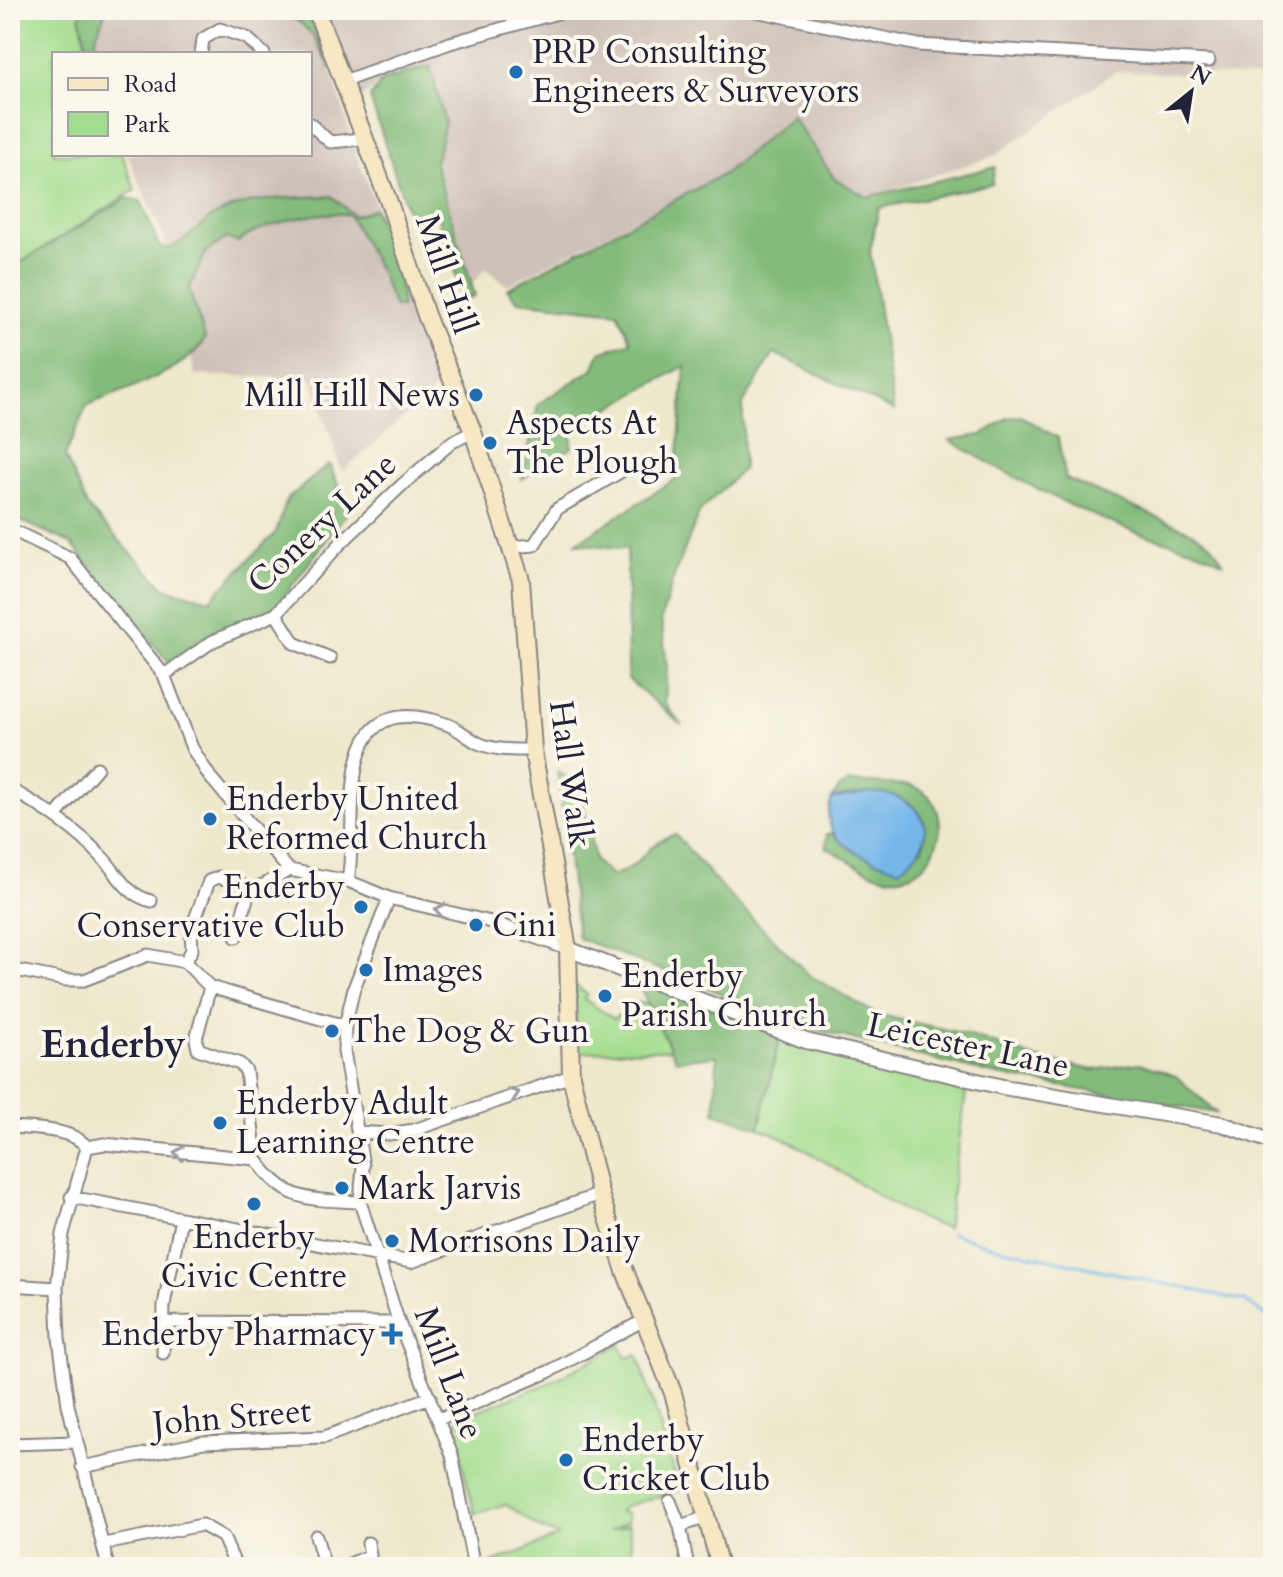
<svg xmlns="http://www.w3.org/2000/svg" width="1283" height="1577" viewBox="0 0 1283 1577" font-family="Cardo,serif">
  <rect width="100%" height="100%" fill="#fbf7ec"/>
  <filter id="ink" filterUnits="userSpaceOnUse"><feTurbulence type="fractalNoise" baseFrequency=".0125" numOctaves="2"/><feDisplacementMap in="SourceGraphic" scale="16" xChannelSelector="R" yChannelSelector="G"/><feConvolveMatrix kernelMatrix="1 2 1 2 8 2 1 2 1" color-interpolation-filters="sRGB"/></filter>
  <filter id="wash" filterUnits="userSpaceOnUse"><feTurbulence type="fractalNoise" baseFrequency=".006" numOctaves="4" result="noise"/><feDisplacementMap in="SourceGraphic" scale="32" xChannelSelector="R" yChannelSelector="G"/><feGaussianBlur stdDeviation="1.8" result="paint"/><feColorMatrix in="noise" values="0 0 0 0 0 0 0 0 0 0 0 0 0 0 0 0 0 1.4 0 .05"/><feComposite in="paint" operator="in"/></filter>
  <g filter="url(#wash)">
    <rect width="100%" height="100%" fill="#eee8cc"/>
    <path fill="#cec1b9" d="M106,10H282L284,16L295,18L313,36L331,69L356,154L444,381L342,472L311,378L195,375L164,238L127,154H310V54H99L95,39Z
      M324,10H1273V78L1116,71L994,156L864,198L835,182L792,114L724,174L507,285L486,269L472,284L437,160L444,121L429,67L382,81L358,100Z"/>
    <path fill="#a4dd8f" stroke="#638065" stroke-width="2" d="M10,10H82L80,17L88,54H54V154H122L135,190L12,268Z
      M574,984L587,994L584,999L614,1019L618,1015L623,1018L633,1002L653,1005L694,1049L578,1052Z
      M780,1036L850,1061L966,1092L947,1228C878,1208 827,1152 759,1128Z
      M620,1345L627,1358L638,1355L680,1490L623,1507L620,1512L627,1513L628,1522L609,1531L629,1525L634,1567H483L559,1536L541,1529L506,1504L475,1514L453,1429L459,1418L549,1383Z"/>
    <path fill="#83bc7a" stroke="#526f5a" stroke-width="2" d="M82,10H106L95,39L99,54H88L80,17Z
      M282,10H308L331,69C320,48 309,20 284,16Z
      M430,66L445,123L435,163L475,296L464,302L435,209L410,219L370,98L382,81Z
      M792,116L835,179L867,197L995,167L992,184L879,208L870,250L894,411L774,353L743,404V469L700,511L675,573L661,619L667,666L665,704L682,725L628,679L627,549L576,543L676,479L685,366L572,429V448L522,479L538,404L594,368L600,352L631,342L618,312L518,301L507,289L724,174Z
      M332,196L354,216L374,209C387,241 403,272 401,307H394L380,272L349,215C321,209 259,225 238,242L227,238L206,252L189,289L205,338C192,369 118,393 87,405L65,456L88,508L165,588L210,600L276,532L287,499L329,464L349,510L276,607L168,662L71,543L10,516V264L13,267L127,198L141,201L159,246L167,249C187,242 196,227 214,216C248,196 293,198 332,196Z
      M1021,416L1058,438L1066,479L1190,531L1210,543L1224,563C1190,545 1154,540 1119,526C1061,503 1003,472 949,440L981,435L1008,418Z
      M557,771L580,786L595,861L611,876C644,867 642,845 675,834L720,886L809,975L876,1014L965,1034L1038,1059L1094,1070L1139,1063L1176,1076L1216,1113L997,1075L813,1029L578,938Z
      M849,782L908,785C962,797 941,884 889,877C869,875 843,857 826,847L827,834L832,833L840,840L922,850C940,791 871,787 832,799L839,788Z
      M635,978L780,1036L759,1128L715,1112L717,1056L676,1060Z"/>
    <path fill="#76b7ea" stroke="#4c6c92" stroke-width="2" d="M873,792C923,795 947,837 899,869C867,858 814,842 832,799Z"/>
    <g fill="none" stroke-linecap="round" stroke-linejoin="round">
      <path stroke="#76b7ea" stroke-width="3" d="M951,1233L994,1247L1245,1301L1273,1321"/>
    </g>
  </g>
  <g filter="url(#ink)">
    <g fill="none" stroke-linecap="round" stroke-linejoin="round">
      <defs>
        <path id="minor" d="M751,10L918,45L1209,61
          M201,54L203,39L220,29L247,38L264,54
          M344,81L450,43L568,10
          M310,124L330,142L363,139
          M10,529L70,558L164,675L192,748L210,777L289,870L348,881L389,898L491,922L568,949
          M512,547L534,545L557,509L620,472
          M276,614L294,643L330,658
          M164,675L213,641L276,614L340,544L402,485L452,442L473,432
          M10,789C43,807 75,828 101,856C118,873 124,894 151,901
          M56,815L97,768
          M348,881C360,813 328,684 446,724C458,728 467,737 478,743C496,751 514,750 533,750
          M250,888L264,885L289,870
          M389,898L354,988L345,1026L344,1051L363,1166L360,1202L399,1323L452,1455L474,1567
          M236,937L250,888
          M185,962L192,950L191,930L209,881L219,877L250,888
          M10,969L65,980H84L148,955L185,962L210,987L196,1039L198,1049L240,1064L246,1071L256,1159C287,1204 311,1199 360,1202
          M210,987L345,1026
          M10,1127C33,1129 72,1128 87,1147
          M358,1132L389,1134L414,1130L571,1076
          M87,1147L63,1234L57,1288L59,1338L68,1405L108,1567
          M87,1147L104,1144L256,1159
          M71,1197L411,1262L600,1194
          M10,1285L57,1288
          M164,1322L399,1323
          M163,1353L164,1305L181,1218
          M439,1419L548,1372L644,1320
          M10,1444L76,1442
          M82,1467L204,1442L325,1437L430,1397
          M670,1501L680,1526L688,1567
          M680,1526L707,1517
          M316,1536L325,1567
          M104,1544L202,1525L223,1537L236,1567
          M343,1567L370,1555L368,1543"/>
        <path id="tertiary" d="M568,949L806,1041L1003,1087L1222,1124L1273,1142"/>
        <path id="secondary" d="M316,10L390,205L426,315L473,432L521,580L533,750L568,949L571,1076L600,1194L625,1271L673,1393L720,1567"/>
      </defs>
      <use href="#minor" stroke="#888584" stroke-width="15"/>
      <use href="#tertiary" stroke="#888584" stroke-width="18"/>
      <use href="#secondary" stroke="#888584" stroke-width="20"/>
      <use href="#minor" stroke="#fff" stroke-width="11"/>
      <use href="#tertiary" stroke="#fff" stroke-width="14"/>
      <use href="#secondary" stroke="#f7e8c3" stroke-width="16"/>
    </g>
    <defs><path id="oneway-chevron" d="M-2-3.5L2.5 0L-2 3.5" fill="none" stroke-width="1.6" stroke-linecap="round" stroke-linejoin="round" transform="scale(2)"/></defs>
    <g stroke="#9c9ca7">
      <use href="#oneway-chevron" transform="translate(440 910) rotate(-168)"/>
      <use href="#oneway-chevron" transform="translate(514 1094) rotate(-19)"/>
      <use href="#oneway-chevron" transform="translate(179 1153) rotate(-174)"/>
    </g>
  </g>
  <g fill="#1f6fb2" stroke="#fbf7ec" stroke-width="3">
    <circle cx="516" cy="72" r="8"/>
    <circle cx="476" cy="395" r="8"/>
    <circle cx="490" cy="443" r="8"/>
    <circle cx="210" cy="819" r="8"/>
    <circle cx="361" cy="907" r="8"/>
    <circle cx="476" cy="925" r="8"/>
    <circle cx="366" cy="970" r="8"/>
    <circle cx="605" cy="996" r="8"/>
    <circle cx="332" cy="1031" r="8"/>
    <circle cx="220" cy="1123" r="8"/>
    <circle cx="342" cy="1188" r="8"/>
    <circle cx="254" cy="1204" r="8"/>
    <circle cx="392" cy="1241" r="8"/>
    <path d="M388 1322h8v8h8v8h-8v8h-8v-8h-8v-8h8z"/>
    <circle cx="566" cy="1460" r="8"/>
  </g>
  <g text-anchor="middle" dominant-baseline="central" stroke-width="8" stroke-linejoin="round" paint-order="stroke">
    <g font-size="34" fill="#22223b" stroke="#fbf7ec" text-anchor="start">
      <text x="532" y="52">PRP Consulting<tspan x="532" dy="39">Engineers &amp; Surveyors</tspan></text>
      <text x="460" y="395" text-anchor="end">Mill Hill News</text>
      <text x="506" y="423">Aspects At<tspan x="506" dy="39">The Plough</tspan></text>
      <text x="226" y="799">Enderby United<tspan x="226" dy="39">Reformed Church</tspan></text>
      <text x="345" y="887" text-anchor="end">Enderby<tspan x="345" dy="39">Conservative Club</tspan></text>
      <text x="492" y="925">Cini</text>
      <text x="382" y="970">Images</text>
      <text x="621" y="976">Enderby<tspan x="621" dy="39">Parish Church</tspan></text>
      <text x="348" y="1031">The Dog &amp; Gun</text>
      <text x="236" y="1103">Enderby Adult<tspan x="236" dy="39">Learning Centre</tspan></text>
      <text x="358" y="1188">Mark Jarvis</text>
      <text x="254" y="1237" text-anchor="middle">Enderby<tspan x="254" dy="39">Civic Centre</tspan></text>
      <text x="408" y="1241">Morrisons Daily</text>
      <text x="376" y="1334" text-anchor="end">Enderby Pharmacy</text>
      <text x="582" y="1440">Enderby<tspan x="582" dy="39">Cricket Club</tspan></text>
    </g>
    <g font-size="34" fill="#22223b" stroke="#fbf7ec">
      <text transform="translate(446 274) rotate(71)">Mill Hill</text>
      <text transform="translate(322 523) rotate(-43)">Conery Lane</text>
      <text transform="translate(571 774) rotate(82)">Hall Walk</text>
      <text transform="translate(968 1045) rotate(12)">Leicester Lane</text>
      <text transform="translate(449 1373) rotate(69)">Mill Lane</text>
      <text transform="translate(232 1417) rotate(-5)">John Street</text>
    </g>
    <g font-size="38" font-weight="bold" fill="#22223b" stroke="#fbf7ec">
      <text x="113" y="1045">Enderby</text>
    </g>
  </g>
  <rect width="1283" height="1577" fill="none" stroke="#fbf7ec" stroke-width="40"/>
  <rect x="52" y="52" width="260" height="104" fill="#fbf7ec" stroke="#a4a2a5" stroke-width="2"/>
  <rect x="68" y="78" width="40" height="12" fill="#f7e8c3" stroke="#a4a2a5" stroke-width="2"/>
  <text x="124" y="92" font-size="24" fill="#22223b">Road</text>
  <rect x="68" y="112" width="40" height="24" fill="#a4dd8f" stroke="#a4a2a5" stroke-width="2"/>
  <text x="124" y="132" font-size="24" fill="#22223b">Park</text>
  <g transform="translate(1191 92) rotate(30)" stroke="#fbf7ec" stroke-width="6" paint-order="stroke">
  <path d="M0-6L14 30L0 20L-14 30Z" fill="#22223b"/>
  <text y="-12" font-size="22" font-weight="bold" text-anchor="middle" fill="#22223b">N</text>
  </g>
</svg>
